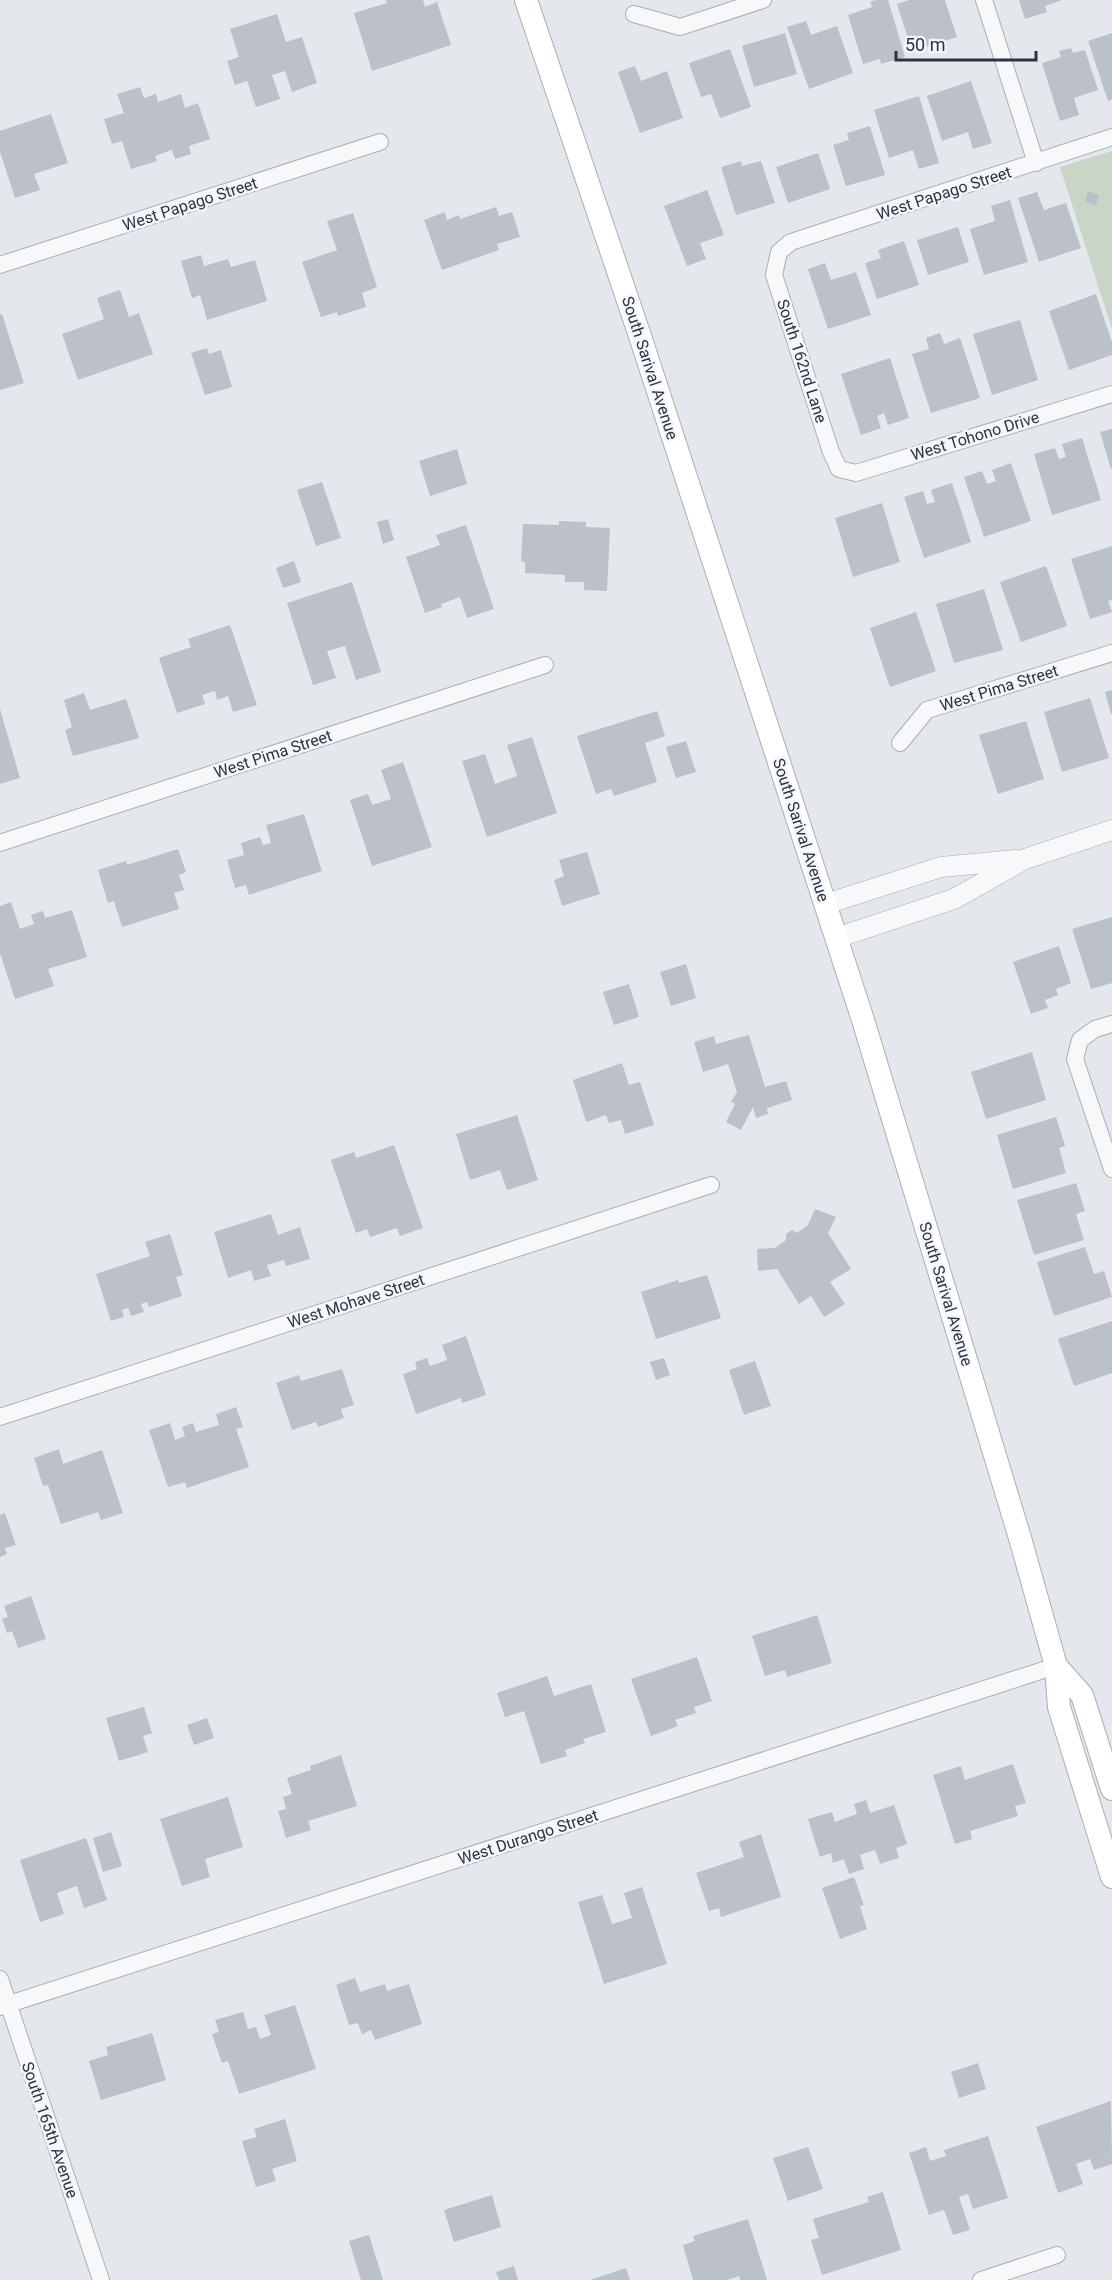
<svg xmlns="http://www.w3.org/2000/svg" width="1112" height="2280" viewBox="0 0 1112 2280" font-family="Roboto,sans-serif">
  <rect width="100%" height="100%" fill="#e4e7ec"/>
  <path fill="#c9d6c5" d="M1112,151V329L1060,167Z"/>
  <path fill="#bbc0ca" d="M386,0H423L425,7L437,2L451,45L372,71L354,13L387,3Z
    M876,0H888L905,57L881,64L880,59L863,64L848,15L872,7L870,2Z
    M909,0H945L957,37L912,51L897,4Z
    M1019,0H1062L1045,6L1047,12L1025,19Z
    M277,14L286,42L302,37L317,83L292,92L285,71L272,75L280,99L256,107L247,81L235,85L227,61L239,57L230,29Z
    M806,21L811,35L837,26L853,73L809,89L787,27Z
    M785,33L797,74L754,87L742,46Z
    M1112,33V99L1108,101L1088,41Z
    M1071,48L1073,53L1085,50L1098,90L1074,98L1079,115L1060,121L1042,63L1061,57L1059,51Z
    M730,49L751,107L720,118L711,94L701,97L689,63Z
    M635,66L641,81L667,71L683,118L640,133L618,72Z
    M971,81L992,143L973,149L968,132L942,141L927,96Z
    M140,87L144,98L156,94L158,102L181,94L185,108L198,103L210,139L189,146L191,154L175,159L172,150L155,156L157,161L131,169L122,141L112,144L104,119L124,113L117,94Z
    M919,96L939,163L919,169L913,150L889,158L874,110Z
    M51,114L68,163L34,174L40,190L15,198L0,152V131Z
    M870,126L885,175L846,186L833,145L849,140L847,133Z
    M818,153L830,189L788,203L776,167Z
    M741,161L742,166L761,161L775,203L736,215L721,167Z
    M707,190L724,235L700,243L706,259L687,266L664,206Z
    M1088,191L1099,195L1096,206L1085,202Z
    M1037,192L1044,210L1066,203L1081,248L1039,262L1018,198Z
    M1010,200L1028,262L984,275L970,229L995,221L991,206Z
    M496,207L499,216L512,212L520,237L497,244L499,250L442,270L424,220L445,212L447,220L459,215L460,219Z
    M353,213L377,287L362,293L366,307L338,316L337,312L321,317L302,262L337,250L327,221Z
    M958,227L969,262L928,275L917,240Z
    M904,241L919,285L877,299L865,263L881,258L878,250Z
    M201,255L204,266L228,259L231,267L255,260L267,301L207,320L200,295L192,298L181,261Z
    M825,263L831,280L856,272L871,315L828,329L808,269Z
    M120,290L129,317L139,313L153,354L78,380L62,334L104,319L97,298Z
    M1096,294L1112,342V355L1069,370L1049,311Z
    M2,314L24,383L0,390V315Z
    M1020,320L1038,380L992,395L973,334Z
    M940,333L944,344L960,338L980,398L931,413L912,354L929,349L926,338Z
    M207,348L209,354L221,350L232,387L205,395L191,353Z
    M890,358L909,418L888,425L884,413L877,416L881,428L861,435L841,374Z
    M1112,429V469H1111L1100,432Z
    M1082,438L1101,500L1052,515L1034,454L1055,448L1059,459L1066,457L1062,444Z
    M457,449L467,484L430,496L419,461Z
    M1011,463L1031,521L984,537L964,477L982,471L987,484L996,481L992,470Z
    M322,482L341,538L316,546L297,490Z
    M952,483L971,542L924,558L904,497L923,491L927,504L935,502L931,490Z
    M882,503L900,562L853,577L835,518Z
    M388,519L394,540L383,544L377,522Z
    M559,521L586,522V527L610,528L607,591L584,590V582H565V575L525,573V562L521,561L523,524L559,525Z
    M466,525L494,609L467,618L460,597L441,604L442,607L425,613L406,557L440,545L436,535Z
    M1112,546V600L1108,601L1112,612L1090,619L1071,559Z
    M294,561L301,582L283,588L276,568Z
    M1046,566L1067,626L1021,642L1000,582Z
    M352,582L381,672L356,680L345,646L327,651L336,678L313,685L287,603Z
    M984,589L1003,650L954,663L936,604Z
    M916,612L936,671L890,687L870,628Z
    M230,625L257,705L233,712L228,696L217,700L215,691L202,695L205,704L177,713L159,658L191,647L188,639Z
    M1112,690V714H1111L1105,692Z
    M84,693L90,710L126,699L139,738L73,756L65,730L72,727L64,700Z
    M1090,698L1109,758L1062,772L1044,712Z
    M0,709L20,778L0,784Z
    M657,711L665,736L645,743L657,782L614,796L611,789L596,794L577,736Z
    M1026,721L1044,779L998,794L979,735Z
    M532,737L557,813L487,837L462,761L485,754L495,784L517,776L507,745Z
    M686,741L696,772L676,778L666,747Z
    M403,762L432,847L372,866L350,800L368,794L372,805L391,799L381,770Z
    M304,814L322,871L249,895L246,885L235,888L227,860L244,855L241,843L260,837L263,845L271,843L266,825Z
    M178,849L186,872L179,875L184,890L174,893L179,909L122,927L114,901L108,903L98,870L126,861L127,865Z
    M587,852L600,894L562,906L554,880L564,876L559,860Z
    M11,902L20,929L34,924L31,915L43,911L45,918L72,910L87,957L48,969L54,986L15,999L0,953V906Z
    M1112,917V983L1091,989L1072,929Z
    M1059,946L1071,983L1056,989L1058,995L1045,1000L1048,1008L1031,1014L1013,962Z
    M686,964L696,998L671,1006L660,972Z
    M629,984L639,1017L614,1025L603,992Z
    M749,1035L765,1087L786,1081L792,1100L767,1108L768,1114L756,1118L753,1107L741,1130L726,1122L735,1104L731,1102L737,1092L728,1064L703,1072L694,1042L714,1036L716,1044Z
    M1032,1052L1046,1100L986,1119L971,1072Z
    M622,1063L629,1085L640,1082L654,1125L625,1134L621,1120L609,1123L606,1115L586,1122L573,1080Z
    M517,1115L538,1180L507,1190L500,1170L470,1180L456,1134Z
    M1056,1117L1065,1146L1059,1148L1066,1173L1013,1189L997,1135Z
    M394,1145L423,1228L400,1236L397,1228L370,1237L367,1229L356,1233L331,1160L354,1152L356,1158Z
    M1076,1183L1085,1211L1076,1214L1084,1240L1034,1255L1017,1200Z
    M815,1209L836,1217L828,1233L851,1269L830,1282L845,1304L824,1317L811,1296L799,1304L777,1269L758,1271L757,1249L775,1248L786,1240V1234L792,1230L797,1233L808,1225Z
    M271,1214L278,1235L300,1227L310,1259L286,1266L284,1260L267,1265L271,1276L254,1281L251,1270L228,1278L214,1232Z
    M170,1234L183,1275L176,1277L182,1296L149,1307L147,1302L141,1304L144,1312L131,1316L128,1308L122,1310L124,1317L111,1321L96,1274L150,1256L145,1242Z
    M1085,1247L1094,1274L1104,1271L1112,1297L1054,1316L1037,1262Z
    M707,1275L721,1318L656,1339L641,1292L678,1280L679,1283Z
    M1112,1321V1373L1074,1386L1058,1339Z
    M466,1336L486,1395L462,1403L461,1398L416,1414L403,1374L417,1369L415,1362L427,1358L430,1366L447,1360L442,1345Z
    M664,1358L670,1375L656,1380L650,1362Z
    M755,1361L771,1406L744,1415L729,1370Z
    M342,1369L354,1405L341,1409L344,1418L318,1427L316,1422L292,1430L276,1383L299,1375L301,1381Z
    M236,1407L243,1427L236,1429L249,1467L187,1488L185,1482L168,1487L149,1430L170,1423L175,1440L185,1436L182,1427L193,1423L196,1432L219,1425L216,1414Z
    M59,1449L63,1464L102,1450L123,1513L101,1520L98,1512L61,1524L48,1485L43,1486L34,1458Z
    M5,1513L16,1545L5,1548L7,1554L0,1557V1515Z
    M31,1596L46,1639L18,1648L12,1631L7,1633L2,1619L8,1617L4,1606Z
    M817,1615L832,1663L787,1677L785,1670L765,1676L752,1636Z
    M697,1657L712,1701L694,1707L696,1713L675,1720L678,1726L651,1736L631,1679Z
    M547,1676L554,1696L591,1684L606,1732L583,1739L585,1743L565,1750L567,1756L541,1764L524,1711L505,1717L497,1693Z
    M144,1707L152,1733L143,1736L148,1752L119,1761L106,1718Z
    M207,1718L214,1738L194,1745L187,1725Z
    M341,1755L357,1806L308,1821L311,1830L286,1838L278,1811L286,1809L283,1797L292,1794L287,1778L311,1770L310,1766Z
    M1013,1764L1026,1803L1015,1806L1018,1816L970,1831L972,1839L955,1844L933,1775L961,1766L965,1780Z
    M228,1797L243,1847L205,1859L210,1877L182,1886L160,1819Z
    M866,1800L870,1813L894,1805L907,1844L896,1848L899,1858L880,1864L875,1850L860,1855L864,1869L849,1874L844,1859L833,1863L831,1853L820,1857L808,1819L832,1812L835,1822L857,1814L854,1804Z
    M111,1832L122,1866L103,1872L93,1838Z
    M761,1834L781,1897L721,1917L719,1908L709,1911L696,1873L744,1857L739,1842Z
    M86,1838L107,1900L84,1908L77,1886L57,1893L64,1914L40,1922L20,1860Z
    M854,1877L864,1905L860,1906L867,1929L840,1939L822,1888Z
    M642,1887L667,1964L604,1984L578,1902L602,1895L612,1924L632,1918L624,1893Z
    M355,1978L360,1992L385,1984L387,1991L409,1984L422,2024L375,2040L371,2030L362,2034L358,2023L349,2025L336,1985Z
    M295,2005L316,2069L239,2094L228,2061L222,2063L212,2034L219,2032L215,2020L243,2012L248,2029L256,2027L260,2039L271,2035L264,2015Z
    M152,2033L166,2080L101,2100L89,2061L108,2055L106,2047Z
    M978,2063L986,2089L959,2098L951,2072Z
    M1111,2101L1112,2164L1094,2170L1090,2159L1076,2164L1083,2184L1058,2193L1036,2127Z
    M285,2119L297,2161L272,2169L276,2181L256,2187L242,2141L257,2137L254,2129Z
    M988,2136L1008,2198L973,2209L968,2194L959,2197L970,2230L953,2235L944,2210L929,2215L909,2153L926,2147L930,2161L946,2156L944,2150Z
    M808,2147L823,2189L788,2201L773,2158Z
    M883,2192L901,2250L822,2275L811,2240L819,2238L813,2219L869,2202L867,2197Z
    M492,2195L501,2227L454,2242L444,2210Z
    M748,2219L767,2280H740L739,2276L727,2280H693L683,2245L695,2241L693,2236Z
    M369,2235L383,2280H361L349,2241Z
    M514,2266L518,2280H499L496,2272Z
    M626,2268L630,2280H590Z"/>
  <g fill="none" stroke-linecap="round" stroke-linejoin="round">
    <defs>
      <path id="minor" d="M984,0L1036,163
        M634,14L680,27L763,0
        M1112,137L791,242L779,252L774,275L831,452L839,469L856,473L1112,394
        M0,265L380,142
        M900,743L927,710L1112,653
        M0,843L545,665
        M1112,1024L1095,1029L1080,1040L1075,1059L1112,1169
        M0,1417L711,1185
        M0,1979L101,2280
        M0,2007L1056,1666
        M981,2280L1057,2255"/>
      <path id="tertiary" d="M826,904L941,867L1016,860
        M836,938L954,899L1025,859L1112,830"/>
      <path id="secondary" d="M526,0L640,336L863,1020L1020,1538L1056,1666L1059,1707L1112,1877
        M1056,1666L1082,1695L1112,1789"/>
    </defs>
    <use href="#minor" stroke="#a9aeb7" stroke-width="18"/>
    <use href="#tertiary" stroke="#a9aeb7" stroke-width="21"/>
    <use href="#secondary" stroke="#a9aeb7" stroke-width="24"/>
    <use href="#minor" stroke="#f7f8fa" stroke-width="16"/>
    <use href="#tertiary" stroke="#f7f8fa" stroke-width="20"/>
    <use href="#secondary" stroke="#fff" stroke-width="22"/>
  </g>
  <g text-anchor="middle" dominant-baseline="central" stroke-width="5" stroke-linejoin="round" paint-order="stroke">
    <g font-size="16" fill="#2b3445" stroke="#f4f6f9">
      <text transform="translate(944 193) rotate(-18)">West Papago Street</text>
      <text transform="translate(190 204) rotate(-18)">West Papago Street</text>
      <text transform="translate(802 361) rotate(72)">South 162nd Lane</text>
      <text transform="translate(650 368) rotate(72)">South Sarival Avenue</text>
      <text transform="translate(975 436) rotate(-17)">West Tohono Drive</text>
      <text transform="translate(999 688) rotate(-17)">West Pima Street</text>
      <text transform="translate(273 754) rotate(-18)">West Pima Street</text>
      <text transform="translate(801 830) rotate(72)">South Sarival Avenue</text>
      <text transform="translate(946 1294) rotate(73)">South Sarival Avenue</text>
      <text transform="translate(356 1301) rotate(-18)">West Mohave Street</text>
      <text transform="translate(528 1837) rotate(-18)">West Durango Street</text>
      <text transform="translate(50 2130) rotate(71)">South 165th Avenue</text>
    </g>
  </g>
  <path d="M896 51v9h140v-9" fill="none" stroke="#2b3445" stroke-width="3"/>
  <text x="905" y="51" font-size="18" fill="#2b3445" stroke="#f4f6f9" stroke-width="4.5" paint-order="stroke">50 m</text>
</svg>
